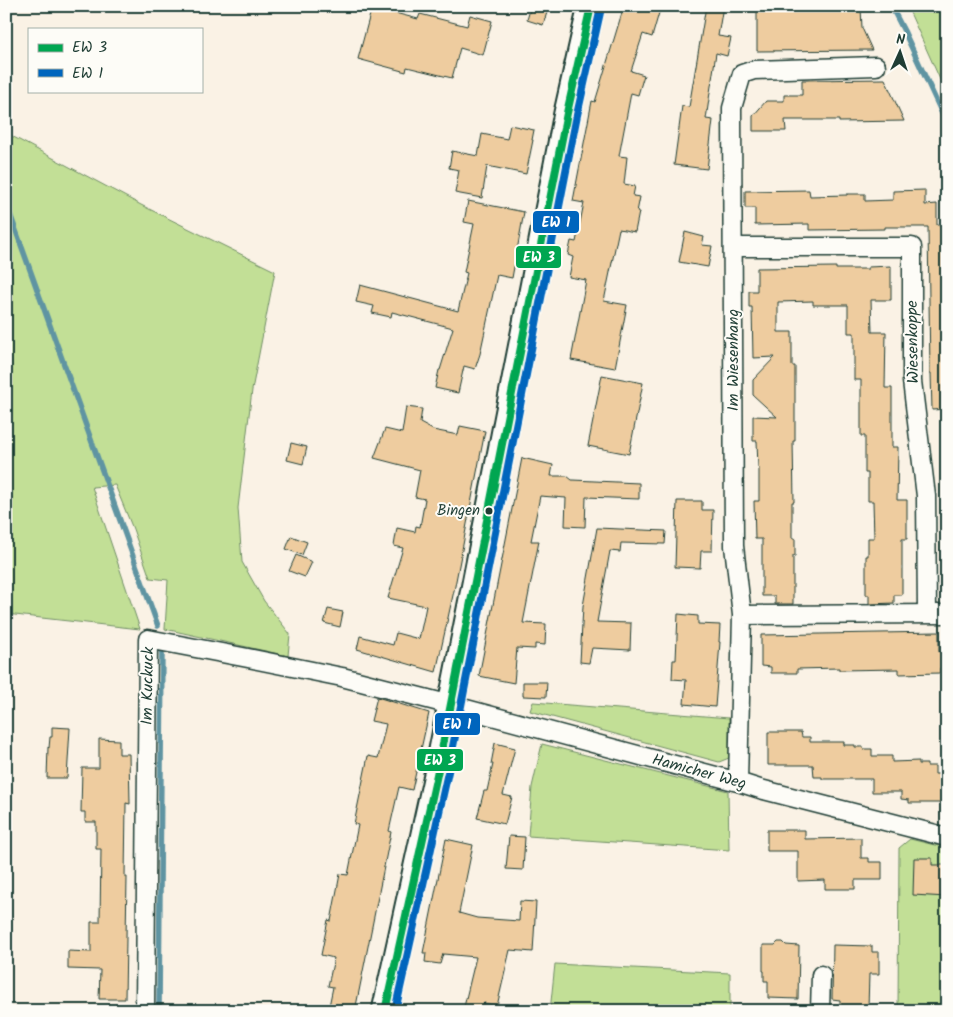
<svg xmlns="http://www.w3.org/2000/svg" width="953" height="1017" viewBox="0 0 953 1017" font-family="Kalam,sans-serif">
  <rect width="100%" height="100%" fill="#faf2e5"/>
  <filter id="ink" filterUnits="userSpaceOnUse"><feTurbulence type="fractalNoise" baseFrequency=".02" numOctaves="2"/><feDisplacementMap in="SourceGraphic" scale="10" xChannelSelector="R" yChannelSelector="G"/><feConvolveMatrix kernelMatrix="1 2 1 2 8 2 1 2 1" color-interpolation-filters="sRGB"/></filter>
  <g filter="url(#ink)">
    <path fill="#c2df96" stroke="#708e65" d="M907,6H947V95Z
      M6,133L141,205L275,271L252,390L238,508L242,562L264,601L290,634L288,656L165,629L168,580L150,578L133,529L115,485L92,487L140,629L6,614Z
      M533,702L729,718V758L719,762L530,711Z
      M542,744L728,791L729,850L528,836L532,787Z
      M910,839L947,848V1011H898L899,848Z
      M555,964L730,973V1011H550Z"/>
    <g fill="none" stroke-linecap="round" stroke-linejoin="round">
      <path stroke="#5f94a2" stroke-width="5.5" d="M891,6L904,31L947,124
        M6,203C58,344 107,486 158,626
        M159,1011L162,650"/>
    </g>
    <path fill="#eecc9f" stroke="#1f3d34" d="M531,6H549L543,25L527,20Z
      M624,6H661L652,37L643,34L631,71L644,75L638,95L631,93L619,156L627,157L624,184L635,186L633,196L640,197L637,212H639L635,232L619,229L604,301L627,305L615,368L571,360L586,280L569,277L573,257L568,255L571,241L576,242L584,203L573,201L592,101L595,102Z
      M706,6H723L718,36L731,38L727,56L716,53L706,119L713,120L707,169L674,165L682,106L689,107Z
      M372,7L418,19L420,14L467,26L470,15L492,21L483,55L460,48L452,78L407,67L406,72L358,59Z
      M861,8L862,28L872,50L757,51V9Z
      M885,79L904,121L839,122V120H785L786,131H753V116L766,101H784V95H802V80Z
      M510,125L534,130L532,140H533L526,174L487,166L482,198L455,193L459,170L449,168L452,151L478,156L482,134L507,139Z
      M809,190L810,196L847,195V194H865V201L893,200V191L925,190V205L937,204V225H947V409L932,410L931,373H930L928,227H885V229L809,230V224L755,225V208H745V191Z
      M468,201L524,212L512,278L497,275L480,354L475,369L464,366L458,393L435,388L439,370H440L453,328L392,312L391,317L372,313L374,306L356,302L360,285L458,311L467,273L464,272L474,224L464,222Z
      M685,232L704,237L702,245L712,246L708,267L679,262Z
      M891,266V300H871L872,332H886L885,388H892V447H898L897,500H907V539H902V595H894V603L869,604V595H866V556H868V538H874L873,501H868V473H865V436H861V380H854V333H848V305H813V301L778,302V332H792V366H795V441H793L794,502H792V538H795V556H793V604H775V596H762V539H755L754,501H759V468H758L757,441H753V416L777,417L753,395V380L775,357L753,358L752,307H749V291H757V268L836,267V269H868V267Z
      M602,375L643,383L629,454L588,446Z
      M406,407L422,409L420,423L433,430L458,435L460,426L485,431L455,586L436,672L357,649L360,636L393,645L396,633L419,639L423,621L426,606L388,598L403,548L394,546L397,528L415,532L416,526L420,527L425,499L415,497L420,470L374,458L385,429L402,433Z
      M291,443L307,447L303,464L287,460Z
      M522,458L553,465L551,476H567L572,480L639,483V499L586,497L585,527L565,526L566,498L540,496L531,541H539L523,623L546,624L545,645L535,644V649L517,648L514,683L479,676Z
      M677,501H702V510H713L712,551H701L700,568L675,567Z
      M597,528L666,531L665,544L621,543L620,552L610,551L597,622L631,623L630,650L592,648L589,663L580,662L583,606Z
      M291,536L307,542L302,555L286,549Z
      M296,555L312,562L305,577L289,571Z
      M328,609L343,612L340,627L324,623Z
      M678,614L698,616V624L720,625L719,642H720L715,707L684,704L686,680L672,679L673,660H676Z
      M939,632V652L947,651V668H940V673L899,674V669L839,670V668L797,669V673H771V667L761,666V635Z
      M523,682H547L546,697L523,696Z
      M377,697L429,713L412,790L399,787L389,831L391,832L355,1011H328L333,987L328,986L334,958L321,955L328,920L331,921L340,874L348,875L358,825L354,824L368,756L378,758L386,724L371,721Z
      M52,727L70,728L67,778H47L48,747L49,748L50,737H52Z
      M768,732H801L802,737H810V742H844V745H855V747H863V749H872V756H892V762L919,761V764H927V766H935V774H947V803H909V800L901,799V792H872V779H822V777H814L813,765H768Z
      M99,739L119,740V754H129L130,804L126,803L125,877H127L125,999H99L100,970L68,969V951L91,952V922H100L101,849H96V822H85V812H81L82,768H99Z
      M495,743L515,748L503,795L512,797L505,824L477,818L484,791H487L493,764H491Z
      M767,830H805V839L861,838V858H869V862H882V880H855V889H825V880L798,881V851H767Z
      M509,836L525,837L523,870L506,869Z
      M446,839L473,845L459,913L477,918L519,921L520,901L536,902L533,952L510,950L497,1006L484,1003L482,1011H463L476,957L443,954L440,964L425,962L426,953H423Z
      M914,858H932V865H947V897L913,895Z
      M778,942H783L786,945L799,946L798,999L768,998V981H764V971H763V945H775Z
      M833,945L872,946V952H879V974H869L868,1008H866V1011H840V1000L832,999Z"/>
    <g fill="none" stroke-linecap="round" stroke-linejoin="round">
      <defs>
        <path id="minor" d="M733,247H912V381L926,496L927,614
          M742,615L947,614
          M738,782L742,615L734,546L732,108L742,74L754,70L876,66
          M145,1011L148,639L248,658L342,677L451,705L738,782L760,789L947,837
          M820,1011L821,975"/>
        <path id="secondary" d="M385,1011L438,770L474,589L567,113L591,6"/>
      </defs>
      <use href="#minor" stroke="#1f3d34" stroke-width="21"/>
      <use href="#secondary" stroke="#1f3d34" stroke-width="29"/>
      <use href="#minor" stroke="#fdfcf7" stroke-width="18"/>
      <use href="#secondary" stroke="#fdfcf7" stroke-width="25"/>
      <defs>
        <path id="bus-1" d="M385,1011L438,770L567,113L591,6"/>
        <path id="bus-2" d="M395,1011L448,772L577,115L601,8"/>
      </defs>
      <use href="#bus-1" stroke="#fdfcf7" stroke-width="11"/>
      <use href="#bus-2" stroke="#fdfcf7" stroke-width="11"/>
      <use href="#bus-1" stroke="#00a651" stroke-width="8"/>
      <use href="#bus-2" stroke="#0065bd" stroke-width="8"/>
    </g>
  </g>
  <circle fill="#1f3d34" stroke="#fdfcf7" stroke-width="2" cx="489" cy="511" r="4.5"/>
  <g text-anchor="middle" dominant-baseline="central" stroke-width="4" stroke-linejoin="round" paint-order="stroke">
    <g font-size="15" fill="#1f3d34" stroke="#fdfcf7" text-anchor="end">
      <text x="480" y="511">Bingen</text>
    </g>
    <g font-size="16" fill="#1f3d34" stroke="#fdfcf7">
      <text transform="translate(913 342) rotate(-91)">Wiesenkoppe</text>
      <text transform="translate(733 360) rotate(-90)">Im Wiesenhang</text>
      <text transform="translate(148 686) rotate(-89)">Im Kuckuck</text>
      <text transform="translate(699 772) rotate(15)">Hamicher Weg</text>
    </g>
  </g>
  <g stroke="#fdfcf7" stroke-width="2">
    <rect x="532" y="210" width="48" height="24" rx="5" fill="#0065bd"/>
    <rect x="515" y="245" width="47" height="24" rx="5" fill="#00a651"/>
    <rect x="434" y="712" width="47" height="24" rx="5" fill="#0065bd"/>
    <rect x="416" y="748" width="48" height="24" rx="5" fill="#00a651"/>
  </g>
  <g font-size="14" text-anchor="middle" font-weight="bold" fill="#fff">
    <text x="556" y="227">EW 1</text>
    <text x="539" y="262">EW 3</text>
    <text x="457" y="729">EW 1</text>
    <text x="440" y="765">EW 3</text>
  </g>
  <rect width="953" height="1017" fill="none" stroke="#fdfcf7" stroke-width="25"/>
  <rect x="12" y="12" width="928" height="992" fill="none" stroke="#1f3d34" stroke-width="2" filter="url(#ink)"/>
  <rect x="28" y="28" width="175" height="65" fill="#fdfcf7" stroke="#a4b0a9"/>
  <rect x="38" y="44" width="25" height="8" fill="#00a651" stroke="#a4b0a9"/>
  <text x="72" y="52" font-size="15" fill="#1f3d34">EW 3</text>
  <rect x="38" y="69" width="25" height="8" fill="#0065bd" stroke="#a4b0a9"/>
  <text x="72" y="78" font-size="15" fill="#1f3d34">EW 1</text>
  <g transform="translate(900 52) rotate(3)" stroke="#fdfcf7" stroke-width="4" paint-order="stroke">
  <path d="M0-4L9 19L0 12L-9 19Z" fill="#1f3d34"/>
  <text y="-8" font-size="14" font-weight="bold" text-anchor="middle" fill="#1f3d34">N</text>
  </g>
</svg>
